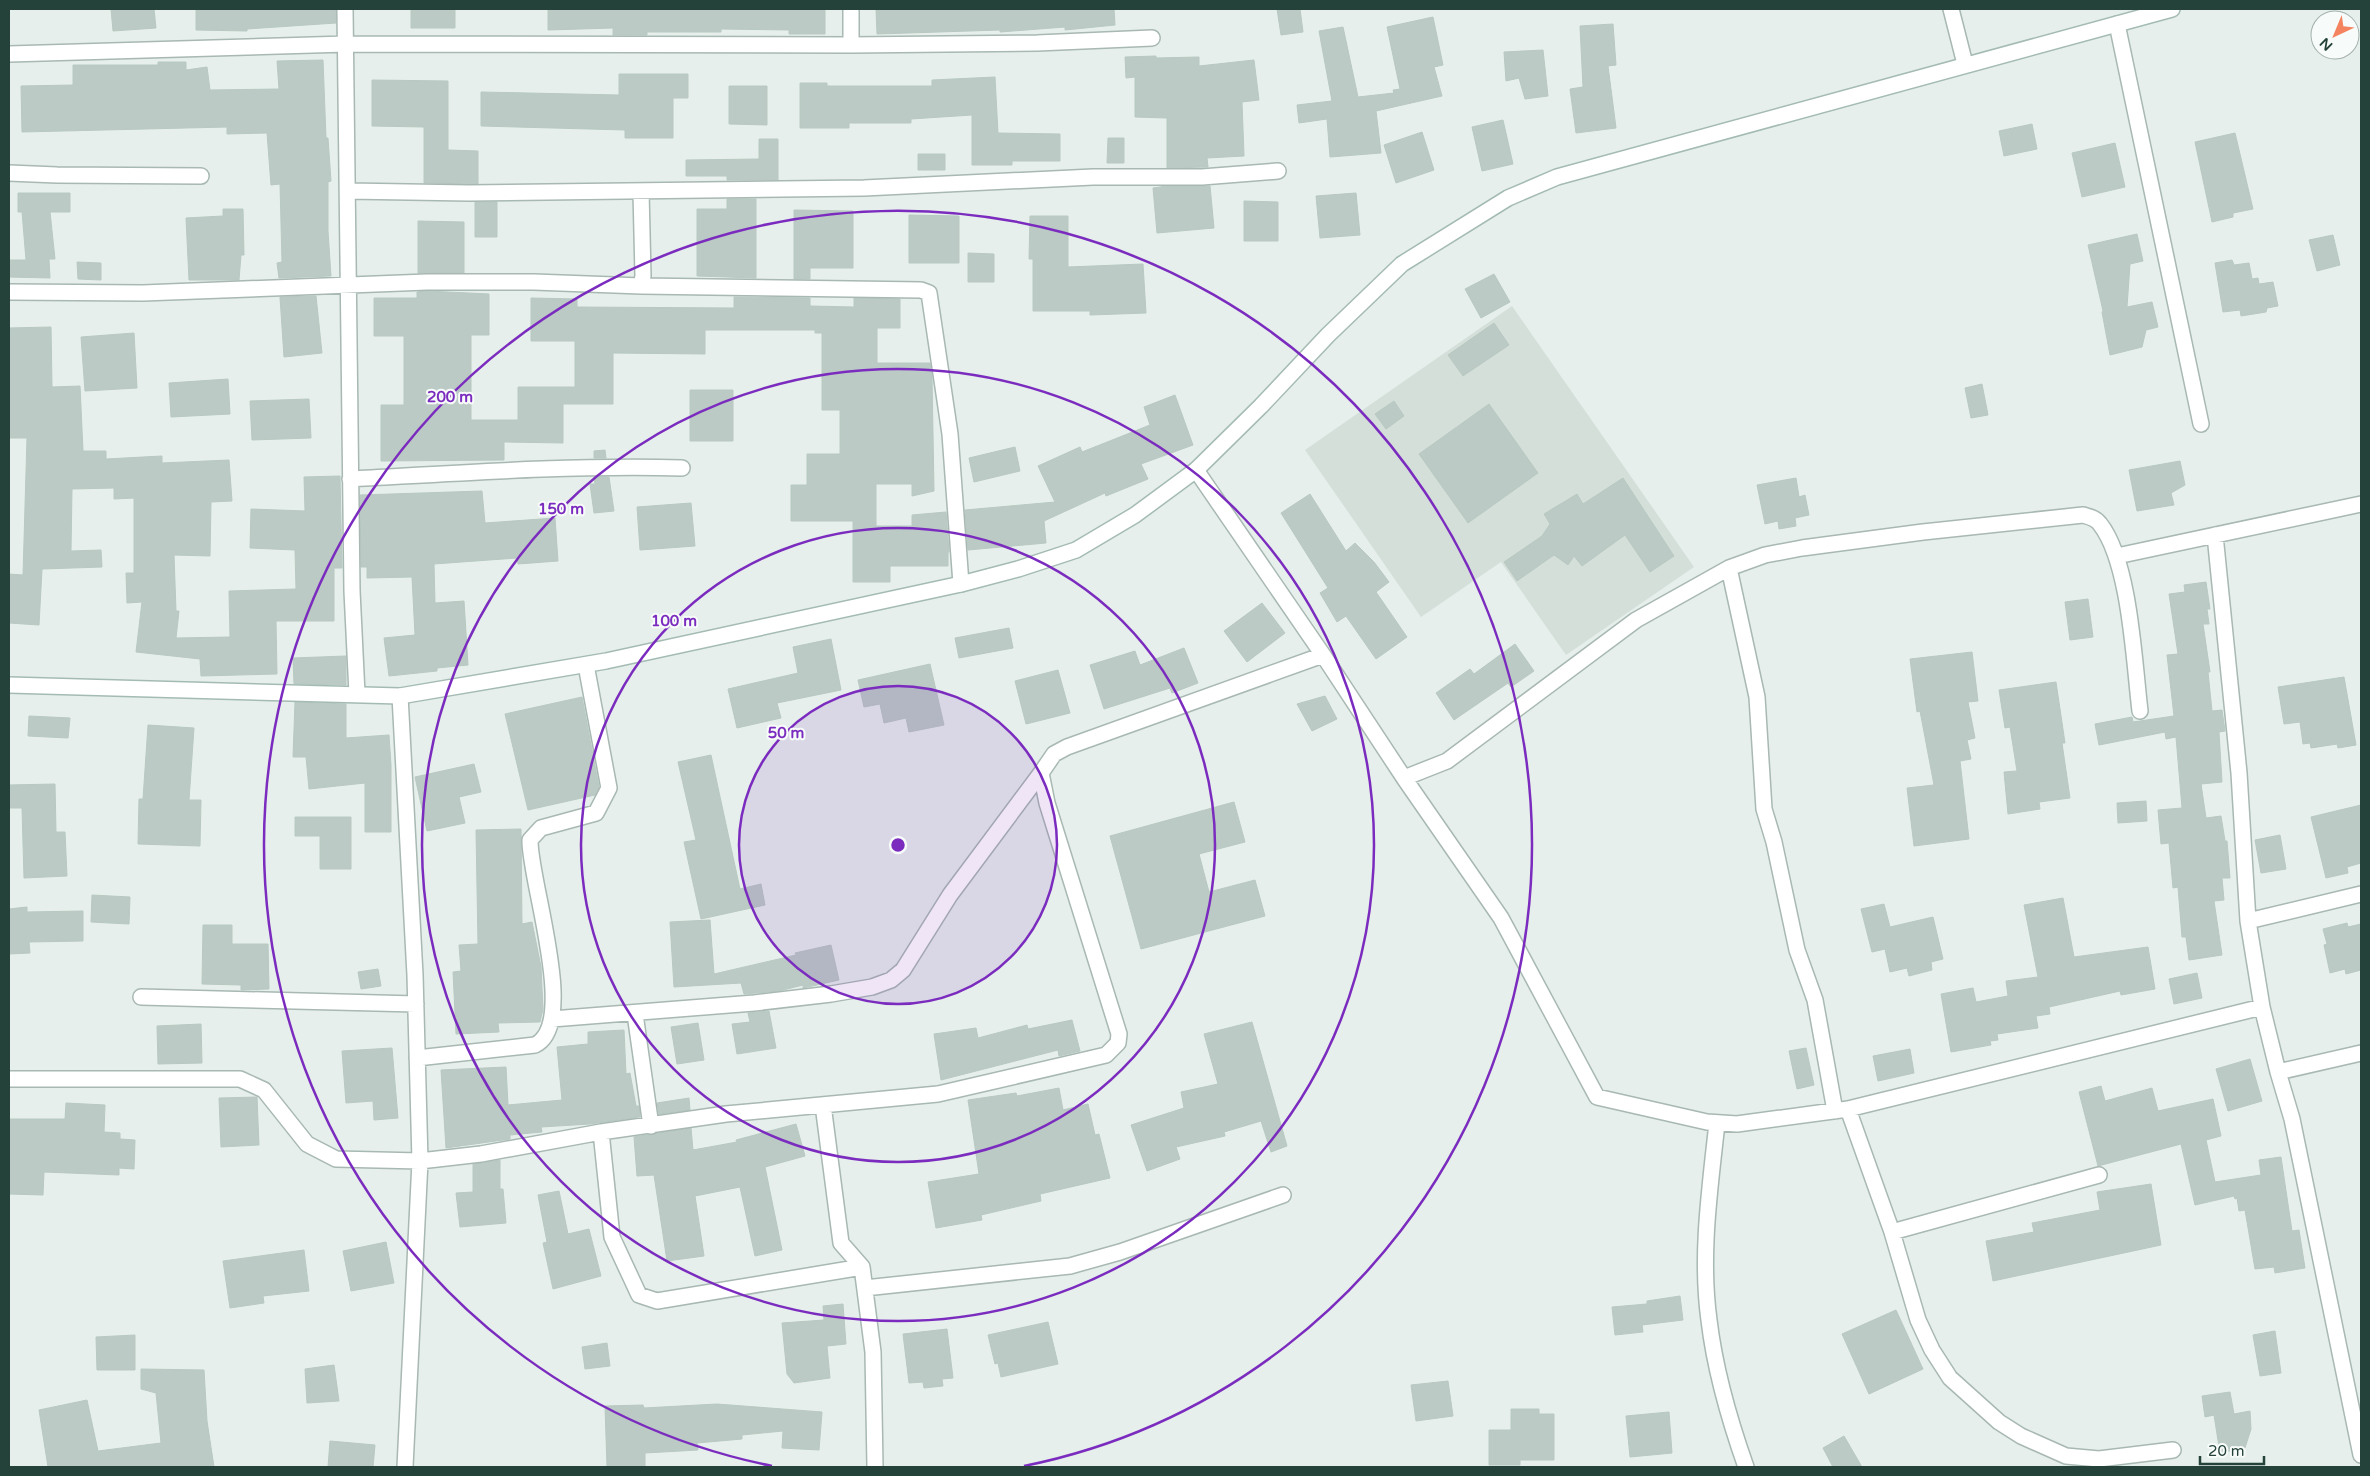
<svg xmlns="http://www.w3.org/2000/svg" width="2370" height="1476" viewBox="0 0 2370 1476" font-family="'Varela Round',sans-serif">
  <rect width="100%" height="100%" fill="#e6efeb"/>
  <path fill="#d4dfda" d="M1512,306L1694,567L1566,655L1501,562L1421,617L1305,450Z"/>
  <path fill="#bbcac4" stroke="#b8c9c2" d="M111,9H154L156,28L113,31Z
    M196,9H336V23L247,29V31L196,30Z
    M411,9H455V28H411Z
    M548,9H825V34H789V30L721,29V32H647V35H613V28L548,30Z
    M876,9H1114L1115,25L1065,30V27L1000,32V30L877,34Z
    M1277,9H1300L1303,32L1281,35Z
    M1433,17L1443,65L1434,67L1442,96L1376,111L1381,153L1330,157L1327,119L1299,123L1297,105L1332,101L1319,31L1343,27L1358,97L1394,93L1393,90L1400,89L1387,27Z
    M1613,24L1616,65L1608,66L1616,128L1576,133L1570,89L1583,87L1580,26Z
    M1543,50L1548,96L1525,99L1519,78L1506,81L1504,52Z
    M1156,56V58L1199,57V66L1254,60L1259,100L1242,102L1244,156L1207,158L1208,167L1167,168V118L1135,117V77L1126,78L1125,57Z
    M323,60L326,138H328L331,181L328,182V231L331,276L279,278L277,263L282,262L280,184L271,185L267,133L227,134V127L22,132L21,86L73,85V65H158V62H186V70L207,67L210,90L279,89L277,61Z
    M619,74H688V98H673V138H625V130L481,126V92L619,95Z
    M995,77L998,133L1060,134V161H1012V165H972V115L911,119V123H849V128H800V83H827V86H932V80Z
    M372,80L448,81V150L478,151V184L424,183V127L372,126Z
    M729,86H767V125L729,124Z
    M1503,120L1513,164L1482,171L1472,127Z
    M2032,124L2037,149L2004,156L1999,131Z
    M1422,132L1434,170L1396,183L1384,145Z
    M2235,133L2253,209L2233,213V217L2212,222L2195,142Z
    M1108,138H1124V163H1107Z
    M759,139H778V180H727V176H686V160L759,159Z
    M2115,143L2125,187L2082,197L2072,153Z
    M918,154H945V170H918Z
    M1167,186H1210L1214,228L1157,233L1153,188Z
    M18,193H70V212H50L55,259H49L50,278L9,277V260H26L22,212H18Z
    M1356,193L1360,235L1320,238L1316,196Z
    M727,199H756V278L697,276V209H727Z
    M1244,201L1278,202V241H1244Z
    M475,202H497V237H475Z
    M223,209H243L244,255H241L239,280H189L186,218L223,216Z
    M794,210L853,211V268H810V279H794Z
    M909,215L959,216V263H909Z
    M1030,216H1068V267L1143,264L1146,313L1090,315V311H1033V259H1029Z
    M418,221L464,222V273H418Z
    M2137,234L2143,261L2130,264L2127,307L2152,302L2158,327L2146,330L2142,347L2110,355L2102,312L2103,311L2088,245Z
    M2333,235L2340,265L2317,271L2309,240Z
    M968,253L994,254V282H968Z
    M2232,260L2234,265L2249,263L2252,279L2258,278L2259,284L2273,282L2278,306L2267,308L2266,312L2241,316L2240,310L2223,312L2215,263Z
    M77,262L101,263V280L78,279Z
    M1494,274L1510,302L1481,318L1465,289Z
    M427,291L489,294V335H471V420H518V387H575V341H531V298L577,299V307L734,308V297L810,298V306L854,307V298L900,299V328H877V363H930L932,377L934,491L912,496V484H876V526H912V515L946,512L949,552H948V566H890V582H853V521H791V485H807V454H840V410H822V333H815V330H705V354L613,353V404H563V443L504,442V460L381,461V405H404V336H374V298H417V292Z
    M316,296L322,353L284,357L280,297Z
    M1494,323L1509,345L1463,376L1448,355Z
    M51,327L52,387L80,386L83,451H106V459L162,456V463L229,460L232,501L211,502L210,556L174,555L176,611H179L176,638L230,637L229,591L296,589L295,550L250,548L251,509L305,511L304,477L340,476L342,568H334V621H276L277,674L201,676L200,659L136,652L142,602L127,603L126,573H134V498L114,499V488L72,489L71,551L101,550L102,567L42,569L39,625L9,623V574L23,575L27,438H9V328Z
    M134,333L137,388L85,391L81,337Z
    M228,379L230,414L171,417L169,383Z
    M1982,384L1988,415L1971,418L1965,388Z
    M690,390H733V441H690Z
    M1175,395L1193,445L1141,464L1148,479L1106,496L1105,493L1044,521L1046,543L968,550L965,510L1055,502L1038,466L1080,447L1082,452L1150,425L1144,407Z
    M309,399L311,438L252,440L250,401Z
    M1394,401L1404,416L1386,429L1375,414Z
    M1489,404L1538,473L1468,523L1419,454Z
    M1015,447L1020,471L974,482L969,458Z
    M605,450L606,458H594V451Z
    M2180,461L2185,485L2171,493L2174,505L2137,511L2129,470Z
    M594,477H609L614,511L594,513L590,484H595Z
    M1623,478L1674,556L1650,572L1625,535L1582,566L1574,556L1568,565L1554,555L1517,581L1504,562L1542,536L1550,524L1544,514L1577,494L1583,504Z
    M1796,478L1799,497L1805,495L1809,515L1795,518L1796,526L1779,529L1778,521L1765,524L1757,485Z
    M482,491L485,523L555,518L558,561L518,564L517,558L434,564L435,603L464,601L468,665L437,668V671L389,676L384,638L415,635L412,577L367,578V567H361L360,495Z
    M1310,494L1346,551L1355,543L1374,562L1389,582L1376,592L1407,637L1376,659L1346,616L1337,622L1320,593L1328,588L1281,513Z
    M691,503L695,546L640,550L637,507Z
    M2206,582L2210,609H2207L2209,624H2203L2210,672H2208L2212,711L2222,710L2225,731L2219,732L2222,782L2201,784L2206,818L2221,816L2225,841H2227L2230,878H2222L2224,900L2214,901L2222,955L2189,960L2186,937H2182L2178,887L2173,888L2169,843L2161,844L2158,810L2182,808L2176,737L2166,739L2165,732L2099,745L2095,724L2132,717L2133,722L2174,716L2167,655L2178,654L2169,594L2185,592L2184,585Z
    M2088,599L2093,637L2070,640L2065,602Z
    M1262,603L1285,633L1247,662L1224,631Z
    M1009,628L1013,648L959,658L955,638Z
    M831,639L841,690L777,703L781,718L737,728L728,689L798,673L793,647Z
    M1515,644L1534,671L1511,687L1508,683L1454,720L1436,693L1470,669L1474,674Z
    M1184,648L1198,683L1172,693L1170,688L1104,709L1090,665L1135,651L1140,665Z
    M1972,652L1978,701L1968,702L1975,738L1967,740L1971,759L1960,761L1969,839L1914,846L1907,788L1934,785L1920,711L1917,712L1910,659Z
    M346,656V685L294,684L293,658Z
    M930,664L944,725L909,732L906,718L884,723L880,704L864,707L858,680Z
    M1058,670L1070,713L1026,724L1015,681Z
    M2344,677L2356,745L2338,748L2337,744L2311,748L2310,743L2303,744L2300,722L2284,724L2278,687Z
    M2056,682L2065,743H2062L2070,798L2039,802L2040,809L2008,814L2004,772L2017,771L2010,727L2005,728L1999,690Z
    M1325,696L1337,719L1312,731L1297,704Z
    M582,697L599,787L595,795L528,810L505,714Z
    M295,702L346,704V738L389,735L391,765V832H365V783L309,789L306,757H293Z
    M29,716L70,718L68,738L28,736Z
    M148,725L194,728L189,800H201L200,846L138,844L139,799H143Z
    M711,755L740,889L761,884L765,905L701,919L684,842L696,840L678,762Z
    M474,764L481,792L459,797L465,823L427,831L415,777Z
    M55,784L56,832H65L67,876L24,878L22,808H9V785Z
    M2146,801L2147,821L2118,823L2117,803Z
    M1234,802L1245,842L1199,854L1209,892L1255,880L1265,916L1141,949L1110,836Z
    M2361,805V863L2347,867L2348,873L2326,878L2311,817Z
    M295,817H351V869H320V836H295Z
    M521,829L522,924L532,922L541,967L543,1009L540,1022L498,1023L499,1032L456,1034L453,972L461,971L459,945L478,944L476,830Z
    M2280,835L2286,869L2261,873L2255,840Z
    M92,895L130,897L129,924L91,922Z
    M2063,898L2074,957L2148,947L2155,989L2121,995L2120,991L2049,1007L2050,1014L2036,1016L2038,1028L1997,1034L1998,1040L1990,1041L1991,1045L1951,1052L1941,994L1973,988L1976,1002L2008,996L2006,981L2038,977L2024,905Z
    M1884,904L1890,927L1933,917L1943,959L1931,962L1932,970L1909,976L1907,968L1890,972L1885,949L1872,952L1861,909Z
    M27,907V912L83,911V941L29,942L30,953L9,954V909Z
    M710,920L714,974L796,955L795,953L831,945L839,980L803,988V985L779,991L744,994L741,983L674,987L670,922Z
    M2347,923L2348,927L2361,924V970L2346,974L2345,969L2330,973L2324,945L2327,944L2323,929Z
    M203,925H232V944H268L269,989L241,990V985L202,984Z
    M378,969L381,986L361,989L358,972Z
    M2197,973L2202,998L2174,1004L2169,979Z
    M769,1011L776,1048L737,1054L732,1024L750,1022L748,1013Z
    M1072,1020L1080,1051L1059,1056L1058,1050L941,1080L934,1034L976,1028L978,1038L1027,1025L1028,1029Z
    M1252,1022L1287,1146L1271,1152L1261,1121L1224,1132L1225,1136L1176,1147L1180,1159L1147,1171L1131,1125L1184,1108L1181,1092L1218,1084L1204,1034Z
    M698,1023L704,1060L677,1064L671,1027Z
    M201,1024L202,1063L158,1064L157,1026Z
    M624,1030L626,1074L630,1073L636,1106H639L640,1117L590,1124L541,1127L542,1132L510,1135V1139L446,1148L441,1070L506,1067L508,1105L562,1100L557,1047L588,1044V1032Z
    M392,1048L398,1118L374,1120L373,1101L346,1103L342,1051Z
    M1806,1048L1814,1085L1797,1089L1789,1051Z
    M1910,1049L1914,1073L1878,1081L1873,1056Z
    M2250,1059L2262,1101L2228,1111L2216,1069Z
    M2101,1086L2105,1101L2152,1088L2158,1111L2213,1099L2221,1136L2206,1140L2215,1182L2261,1175L2259,1160L2281,1157L2292,1231L2299,1230L2305,1268L2275,1273L2274,1267L2255,1269L2245,1210L2239,1211L2237,1198L2235,1199L2234,1196L2195,1205L2181,1144L2098,1166L2079,1092Z
    M1059,1088L1063,1110L1088,1104L1095,1135L1099,1134L1110,1178L1040,1194L1041,1201L981,1215L982,1220L936,1228L928,1182L979,1174L968,1100L1016,1093L1017,1096Z
    M257,1097L259,1145L221,1147L219,1098Z
    M689,1098L690,1110L659,1114L657,1103Z
    M66,1103L105,1105L104,1132L120,1133V1139L135,1140L134,1169L119,1168V1175L44,1172L43,1195L9,1194V1119H65Z
    M796,1124L805,1156L765,1167L782,1250L755,1256L740,1187L695,1196L704,1256L667,1261L654,1175L637,1176L634,1137L691,1128L693,1150L737,1142L736,1140Z
    M500,1160V1189H503L506,1223L460,1227L456,1193L473,1192V1164Z
    M2151,1184L2161,1245L1993,1281L1986,1241L2034,1232L2032,1223L2100,1210L2097,1192Z
    M559,1191L568,1234L589,1229L601,1276L553,1289L543,1243L547,1242L538,1195Z
    M386,1242L394,1283L351,1291L343,1251Z
    M304,1250L309,1291L263,1296L264,1303L230,1308L223,1261Z
    M1680,1296L1683,1320L1642,1325L1643,1332L1615,1335L1612,1307L1647,1304V1301Z
    M843,1304L846,1344L827,1346L830,1378L794,1383L787,1374L782,1323L824,1320L823,1306Z
    M1896,1310L1923,1369L1869,1394L1842,1334Z
    M1048,1322L1058,1364L1001,1377L998,1363L995,1364L988,1335Z
    M947,1329L953,1378L942,1379L943,1386L924,1388L923,1382L909,1383L903,1334Z
    M2275,1331L2281,1373L2260,1376L2253,1335Z
    M135,1335V1370H97L96,1337Z
    M607,1343L610,1366L585,1369L582,1347Z
    M334,1365L339,1401L307,1403L305,1369Z
    M141,1369L204,1370L207,1421L214,1467H48L39,1410L87,1400L98,1451L161,1443L156,1393L141,1389Z
    M1448,1381L1453,1416L1416,1421L1411,1385Z
    M2230,1392L2234,1414L2250,1411L2251,1429L2245,1448L2220,1453L2214,1415L2205,1417L2202,1396Z
    M717,1404L822,1412L819,1450L782,1448L783,1431L742,1435V1439L697,1443L698,1450L645,1453V1467H607L605,1406L643,1405L644,1408Z
    M1511,1409H1539V1414H1554V1460H1520V1465H1489V1430H1511Z
    M1669,1412L1672,1453L1630,1457L1626,1416Z
    M1844,1436L1862,1467H1833L1823,1448Z
    M330,1441L375,1445L373,1467H328Z"/>
  <g fill="none" stroke-linecap="round" stroke-linejoin="round">
    <defs>
      <path id="street" d="M345,9L352,591L357,694
        M1951,9L1965,64
        M2117,24L2201,424
        M851,45L1037,43L1152,38
        M9,54L346,44L851,45V9
        M9,173L57,175L201,176
        M348,191L469,193L864,188L1093,177H1202L1278,171
        M641,191L643,276L641,286L921,290L929,293L950,434L961,584
        M9,292L143,293L427,282H534L641,286
        M1196,470L1323,655L1404,778L1501,918L1597,1097L1707,1122L1737,1124L1848,1109L2262,1007
        M350,479C461,473 572,465 682,468
        M2215,535L2239,773L2248,921L2262,1007L2278,1072L2292,1119L2361,1455
        M2117,556L2361,504
        M1729,568L1757,697L1764,809L1774,842L1797,950L1815,1000L1835,1111
        M400,696L415,975L420,1161L405,1467
        M1404,778L1447,761L1636,620L1729,568L1765,555L1802,548L1923,532L2083,515C2090,517 2096,518 2100,524C2130,562 2134,662 2140,711
        M2248,921L2361,894
        M141,997L416,1004
        M635,1014L651,1126
        M552,1019L754,1003L831,994L872,987L891,980L903,970L950,895L1041,773
        M417,1058L535,1045C579,1024 529,880 530,840L541,828L596,813L609,788L586,665
        M2278,1072L2361,1053
        M9,1079H240L264,1090L307,1144L336,1159L420,1161L481,1154L601,1132L726,1114L938,1094L1106,1055L1118,1043L1119,1034L1047,803L1041,773L1054,754L1067,747L1323,655
        M823,1105L841,1243L862,1267L873,1352L875,1467
        M1848,1109L1892,1232L1918,1320L1932,1350L1950,1378L1999,1422L2021,1436L2066,1456L2099,1459L2173,1450
        M1717,1123C1710,1188 1700,1255 1709,1320C1715,1371 1729,1419 1746,1467
        M601,1132L612,1237L639,1295L657,1301L862,1267
        M1892,1232L2099,1175
        M865,1288L1070,1266L1120,1252L1283,1195"/>
      <path id="secondary" d="M9,685L400,696L606,661L961,584L1018,569L1076,550L1135,515L1196,470L1261,406L1328,335L1402,264L1508,198L1557,177L2172,9"/>
    </defs>
    <use href="#street" stroke="#a8b8b2" stroke-width="18"/>
    <use href="#secondary" stroke="#a4bbb3" stroke-width="18"/>
    <use href="#street" stroke="#fff" stroke-width="15"/>
    <use href="#secondary" stroke="#fff" stroke-width="15"/>
  </g>
  <circle cx="898" cy="845" r="159" fill="#7b2cbf" fill-opacity=".12"/>
  <g fill="none" stroke="#7b2cbf" stroke-width="2.5">
    <circle cx="898" cy="845" r="159"/>
    <circle cx="898" cy="845" r="317"/>
    <circle cx="898" cy="845" r="476"/>
    <path d="M772 1466A634 634 0 1 1 1024 1466"/>
  </g>
  <circle cx="898" cy="845" r="8" fill="#7b2cbf" stroke="#f7fbf9" stroke-width="2.5"/>
  <g font-size="15" text-anchor="middle" font-weight="bold" fill="#7b2cbf" stroke="#f7fbf9" stroke-width="4" stroke-linejoin="round" paint-order="stroke">
    <text x="450" y="402">200 m</text>
    <text x="561" y="514">150 m</text>
    <text x="674" y="626">100 m</text>
    <text x="786" y="738">50 m</text>
  </g>
  <rect width="2370" height="1476" fill="none" stroke="#24423a" stroke-width="20"/>
  <g transform="translate(2335 35) rotate(224)"><circle r="24" fill="#f7fbf9" stroke="#a3b1ad"/>
  <path d="M0-4L9 19L0 12L-9 19Z" fill="#f4845f"/>
  <text y="-8" font-size="14" font-weight="bold" text-anchor="middle" fill="#24423a">N</text>
  </g>
  <path d="M2200 1456v8h64v-8" fill="none" stroke="#24423a" stroke-width="2.5"/>
  <text x="2208" y="1456" font-size="15" fill="#24423a" stroke="#f7fbf9" stroke-width="4" paint-order="stroke">20 m</text>
</svg>
